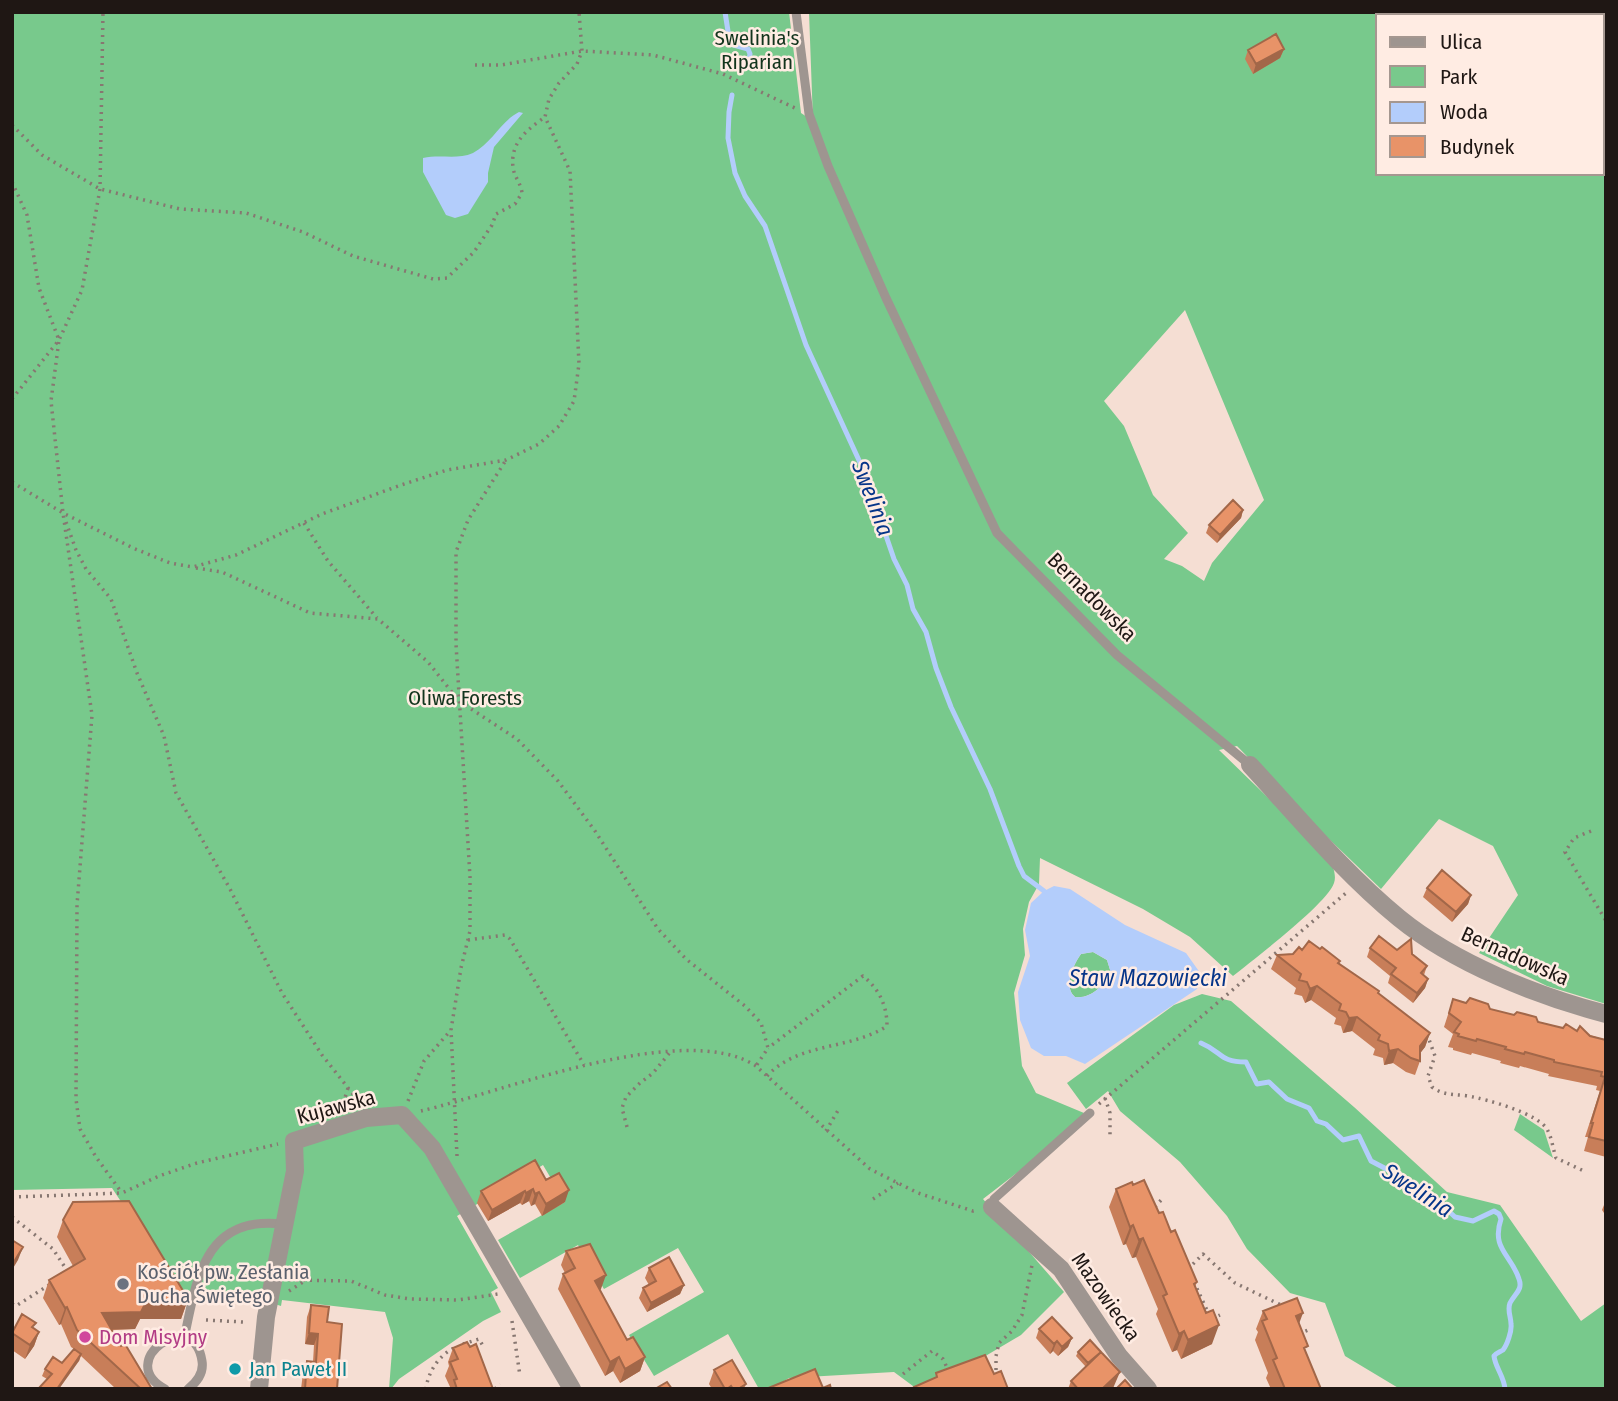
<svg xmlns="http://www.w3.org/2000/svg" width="1618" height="1401" viewBox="0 0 1618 1401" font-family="'Fira Sans Condensed',sans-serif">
  <rect width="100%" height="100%" fill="#f5ded3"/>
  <path fill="#78c98c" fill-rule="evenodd" d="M12,12H789L801,113L813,121L809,12H1606V1004L1547,986L1479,953L1518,895L1493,846L1439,819L1381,889L1302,813L1237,746L1219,750L1329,857C1332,864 1337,875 1334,883C1327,904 1254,959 1233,976L1190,937L1143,909L1040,858L1039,884L1029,902L1023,929L1025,955L1014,993L1022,1066L1036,1093L1084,1113L1049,1148L983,1199L1064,1292L1021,1335L977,1361L917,1389L894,1372L789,1378L771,1389H759L728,1334L654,1376L629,1335L704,1292L678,1248L604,1289L578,1245L520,1278L498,1240L565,1202L543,1165L457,1216L498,1288L491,1292L501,1312L483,1321L399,1379L391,1389H389L393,1338L385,1312L282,1300L281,1306L259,1299L180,1291L112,1188L12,1190ZM1378,16H1602V173H1378ZM1185,310L1264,500L1212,563L1204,581L1182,566L1164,559L1188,533L1153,495L1124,426L1104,401Z
    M1093,952L1107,960L1111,973C1103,986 1091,999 1075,997C1063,987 1073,965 1081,954Z
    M1202,994L1231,1001L1354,1107L1447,1192L1500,1205L1581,1321L1606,1303V1389H1400L1345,1356L1325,1303L1290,1293L1247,1249L1227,1216L1180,1162L1120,1111L1108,1091L1086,1109L1067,1083L1174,1005Z
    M1520,1114L1544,1130L1553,1158L1514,1130Z"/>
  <path fill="#b3cdfb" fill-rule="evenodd" d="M519,112L523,113L494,147L488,173V182L468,214L455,218L446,215L423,172V158C440,154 457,160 473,153C492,143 501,121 519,112Z
    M1054,886L1070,889L1125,925L1186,953L1203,977L1197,989L1085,1064L1066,1056H1044L1031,1048L1020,1020L1018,992L1030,956L1025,930L1031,903L1044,891ZM1093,952L1107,960L1111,973C1102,986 1092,999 1075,997C1063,987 1073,965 1081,954Z"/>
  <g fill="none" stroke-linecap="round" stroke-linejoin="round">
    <path stroke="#b3cdfb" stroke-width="5" d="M725,12L730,44L748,49L750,54L748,64
      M732,95L729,112L728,138L735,173L745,196L765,226L806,345L863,469L894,559L907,585L913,609L926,632L936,668L951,707L990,789L1019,866L1024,876L1044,891
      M1201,1043C1223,1052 1219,1062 1246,1062L1257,1084L1269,1082L1287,1099L1309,1108L1317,1121L1326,1124L1343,1140L1359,1136L1371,1161L1398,1175L1409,1185L1415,1186L1429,1200L1441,1204L1455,1217L1473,1221L1494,1211L1499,1214L1501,1219C1491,1249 1511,1254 1519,1279C1523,1290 1515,1293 1510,1303C1507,1310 1511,1317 1511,1324C1512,1331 1507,1345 1503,1350C1500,1352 1496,1353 1494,1356C1495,1367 1504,1376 1505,1389"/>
    <path stroke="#877771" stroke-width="3.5" stroke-dasharray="2 5" stroke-linecap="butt" d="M1421,16L1426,12
      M475,65H501L582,51L653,55L723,74L795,108
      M12,125L42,155L100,189L180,209L246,213L303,232L353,256L433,279L447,278L474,252L492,225L496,214L515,204L522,193C521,183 514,177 513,167C510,142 528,129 545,117
      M12,182L27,215L39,288L59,340L51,401L63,513L92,715L77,905L76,1099L80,1129L96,1157L122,1193
      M12,399L59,340L82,290L100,189L103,12
      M12,482L63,513L133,548L170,563L193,567L236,555L322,514L401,485L447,470L506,460L539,444L559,426L574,401L579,364L570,171L545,117L549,99L559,83L577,64L582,51L579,12
      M66,522L76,550L86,569L111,599L137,673L164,736L176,793L230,889L282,993L322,1055L360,1103
      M304,523L328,561L377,618
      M196,568L222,572L310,613L378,619L428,662L459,701L517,739L558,781L595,831L658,929L686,959L745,1006L761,1023L768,1048L756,1066
      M1591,831L1574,838L1565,852L1606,921
      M468,940L505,935L510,939L584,1065
      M1427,1034L1435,1056L1428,1076L1432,1087C1444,1096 1455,1094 1468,1096C1486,1099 1541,1114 1548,1131C1552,1139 1553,1149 1556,1158L1586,1172
      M767,1076C798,1042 851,1050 887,1026C887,1005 879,989 863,976L768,1048
      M1105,1098L1110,1113V1138
      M408,1101L424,1061L451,1030
      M1099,1104L1346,893
      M341,1110L348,1088
      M421,1111C502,1092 684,1019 756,1066L870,1169L918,1193L973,1211L977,1210
      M627,1127L622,1108L626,1097L640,1083L653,1073L672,1050
      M826,1131L840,1107
      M457,1156L451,1030L461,968L470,931V877L456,644V552L468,520L506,460
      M12,1197L122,1193L159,1176L197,1163L278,1144
      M873,1199L898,1183
      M1155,1207L1162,1199
      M12,1217L53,1249L68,1272
      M1188,1269L1203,1254L1235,1283L1283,1306
      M289,1280L351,1281L385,1295L410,1299L458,1300L498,1294
      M1194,1282L1211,1319L1220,1315
      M289,1291L303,1282
      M12,1304L16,1306L49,1285
      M206,1320L243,1322
      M512,1321L520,1376
      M1300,1331L1301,1333L1311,1329
      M463,1344L479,1339L483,1346
      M903,1374L932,1351L943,1359L949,1372
      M996,1377V1356L999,1343L1012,1331L1022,1315L1032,1265
      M426,1389C428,1371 440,1354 456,1347
      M495,1389L500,1384"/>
    <path stroke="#9e9590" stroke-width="9" d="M796,12L809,114L828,166L886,298L997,533L1117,655L1250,765
      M992,1207L994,1199L1090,1113
      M184,1339C197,1278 204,1215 283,1224
      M165,1389C113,1361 194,1306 202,1361C204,1373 197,1382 188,1389"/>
    <path stroke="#9e9590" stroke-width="18" d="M1250,765C1298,817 1344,873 1399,918C1454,963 1537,996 1606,1014
      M992,1207L1061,1269L1119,1356L1148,1389
      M259,1389L266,1317L295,1171L294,1141L366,1118L402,1115L432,1148L572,1389"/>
  </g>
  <path fill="#c87e59" d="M1284,49L1280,58L1253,74L1245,59L1248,50Z
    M1243,510L1241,518L1217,543L1206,533L1209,525Z
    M1427,888L1471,895L1468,904L1452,922L1423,897Z
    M1370,948L1397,950L1412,954L1427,966L1424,975L1428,979L1425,988L1413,1003L1388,983L1390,976L1367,957Z
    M1320,949L1430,1033L1425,1047L1420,1053V1061L1415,1075L1406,1072L1393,1063L1384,1065L1383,1058L1373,1055L1375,1049L1352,1031L1343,1033L1341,1026L1334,1024L1336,1018L1311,1000L1305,1003L1302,996L1294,994L1296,988L1271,969L1277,955L1293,954L1302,950Z
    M1453,999L1563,1028L1577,1031L1606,1040V1157L1584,1151L1588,1137H1585L1600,1091L1596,1090L1597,1086L1548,1076L1549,1074L1520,1066L1519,1068L1500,1063L1501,1061L1472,1053L1471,1055L1453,1050V1048L1448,1047L1453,1034L1444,1027Z
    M546,1180L565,1202L542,1216L535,1204L531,1206L529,1201L522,1205L520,1203L488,1221L477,1203L481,1191Z
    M1133,1185L1159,1213L1171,1232L1197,1282L1195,1287L1212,1344L1181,1359L1177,1350L1172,1352L1156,1314L1158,1309L1136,1257L1132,1258L1126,1244L1123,1245L1109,1207L1116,1189Z
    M1606,1200V1216L1602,1210Z
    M63,1220L187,1302L181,1319H140L135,1329L112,1330L121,1346L152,1389H116L81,1356L79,1361L47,1379L42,1376L45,1369L62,1363L74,1349L71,1347L61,1324L59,1325L43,1298L49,1280L73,1266L57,1237Z
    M566,1251L601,1289L600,1290L627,1340L645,1357L640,1371L620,1383L613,1371L605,1376L558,1289L563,1274L565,1273L561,1265Z
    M649,1268L684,1285L680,1294L647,1312L639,1298L643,1288L649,1285L645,1278Z
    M311,1305L327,1322L337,1389H301L303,1373L307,1361L313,1362L314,1345L305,1344L307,1317Z
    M1263,1311L1299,1324L1306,1353L1321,1389H1271L1266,1378L1268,1373L1255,1340L1258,1332L1256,1329Z
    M33,1328L39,1332L34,1346L25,1359L12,1350V1331Z
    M1039,1329L1072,1338L1068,1347L1058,1356L1053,1351L1050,1354L1036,1338Z
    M453,1348L493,1389H451L445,1376L449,1366L448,1362Z
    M1078,1352L1114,1386L1112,1389H1068L1071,1381L1086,1367L1076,1356Z
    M714,1370L746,1384L744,1389H712L709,1384Z"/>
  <path fill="#a26749" d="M1284,49L1280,58L1253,74L1256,64Z
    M1243,510L1241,518L1217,543L1220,535Z
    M1471,895L1468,904L1452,922L1456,912Z
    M1428,979L1425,988L1413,1003L1417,993Z
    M1317,986L1311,1000L1305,1003L1310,989Z
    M1357,1017L1352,1031L1343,1033L1349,1018Z
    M1430,1033L1425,1047L1415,1060L1420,1046Z
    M1398,1049L1393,1063L1384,1065L1389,1051Z
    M533,1189L529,1201L522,1205L526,1193Z
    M569,1190L565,1202L542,1216L546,1204Z
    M525,1191L520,1203L488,1221L492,1210Z
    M539,1192L535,1204L531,1206L535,1194Z
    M1133,1225L1126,1244L1123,1245L1130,1227Z
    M1143,1238L1136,1257L1132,1258L1139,1240Z
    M23,1247L18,1260L12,1270V1265Z
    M606,1275L601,1289L590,1295L595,1281Z
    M684,1285L680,1294L647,1312L651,1303Z
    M146,1302H187L181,1319H140L135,1329L96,1330L102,1313Z
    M67,1307L61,1324L59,1325L65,1308Z
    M1303,1313L1296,1332V1316Z
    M1219,1325L1212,1344L1181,1359L1188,1340Z
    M1184,1331L1177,1350L1172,1352L1179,1334Z
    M39,1332L34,1346L25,1359L30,1345Z
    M309,1333L318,1334L314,1345L305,1344Z
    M1072,1338L1068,1347L1058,1356L1062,1347Z
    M1057,1341L1053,1351L1050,1354L1054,1344Z
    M81,1354L79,1361L59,1389H57Z
    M619,1357L613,1371L605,1376L610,1362Z
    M645,1357L640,1371L620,1383L625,1369Z
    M1120,1372L1114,1386L1112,1389H1102Z"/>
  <path fill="#e89368" stroke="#a26749" stroke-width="2" d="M1276,34L1284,49L1256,64L1248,50Z
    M1233,500L1243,510L1220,535L1209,525Z
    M1442,870L1471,895L1456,912L1427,888Z
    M1379,936L1397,950L1411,939L1412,954L1427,966L1421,973L1428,979L1417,993L1391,974L1396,968L1370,948Z
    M1309,941L1320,949L1322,947L1340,961L1338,963L1379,991L1378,993L1430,1033L1420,1046V1061L1411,1058L1398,1049L1389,1051L1388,1044L1378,1040L1380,1035L1357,1017L1349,1018L1346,1012L1339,1010L1341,1004L1317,986L1310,989L1307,982L1299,980L1301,974L1277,955L1293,954L1299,947L1302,950Z
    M1470,998L1488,1004L1490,1009L1514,1015L1517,1012L1536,1017L1538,1022L1563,1028L1566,1024L1577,1031L1580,1026L1590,1036L1606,1040V1141L1589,1137L1593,1123H1591L1605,1077L1601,1076L1602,1072L1554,1062V1060L1525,1052L1524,1054L1505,1049L1506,1047L1477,1039L1476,1041L1458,1036L1459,1034L1454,1032L1461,1022L1449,1013L1453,999L1466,1003Z
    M535,1160L546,1180L559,1173L569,1190L546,1204L539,1192L535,1194L533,1189L526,1193L525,1191L492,1210L481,1191Z
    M1144,1180L1159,1213L1163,1212L1171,1232L1175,1230L1197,1282L1194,1284L1206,1313L1213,1310L1219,1325L1188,1340L1184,1331L1179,1334L1163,1296L1167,1294L1143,1238L1139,1240L1133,1225L1130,1227L1116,1189L1132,1182L1133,1185Z
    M129,1201L188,1299L187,1302H146L141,1312L102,1313L121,1346L125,1344L152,1389H141L77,1330L67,1307L65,1308L49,1280L85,1259L63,1220L73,1202Z
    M12,1240L23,1247L12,1265Z
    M590,1244L606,1275L595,1281L627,1340L633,1337L645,1357L625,1369L619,1357L610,1362L563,1274L575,1268L566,1251Z
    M669,1257L684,1285L651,1303L643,1288L656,1281L649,1268Z
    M1297,1298L1303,1313L1296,1316L1308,1346L1304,1348L1321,1389H1285L1273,1360L1277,1358L1262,1321L1267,1319L1263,1311Z
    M311,1305L329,1307L327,1322L342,1324L337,1389H305L307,1361L316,1362L318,1334L309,1333Z
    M22,1314L36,1323L32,1327L39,1332L30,1345L12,1333Z
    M1052,1317L1072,1338L1062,1347L1057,1341L1054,1344L1039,1329Z
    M1090,1340L1101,1352L1088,1363L1078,1352Z
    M467,1342L470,1347L476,1344L493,1389H457L454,1380L457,1379L450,1362L458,1359L453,1348Z
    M74,1349L81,1354L57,1389H38L52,1374L45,1369L53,1357L62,1363Z
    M1101,1352L1120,1372L1102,1389H1078L1071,1381Z
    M985,1355L994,1374L1001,1371L1008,1389H915L914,1387L937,1377L936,1373Z
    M732,1360L746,1384L738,1389H733L731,1386L727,1389H725L714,1370Z
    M815,1369L823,1388L830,1385L831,1389H766Z
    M1125,1380L1133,1389H1116Z
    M667,1382L672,1389H655Z"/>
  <circle fill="#6b7280" stroke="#ffece3" stroke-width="2.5" cx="123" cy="1284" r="7"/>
  <circle fill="#d1479c" stroke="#ffece3" stroke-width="2.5" cx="85" cy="1337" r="7"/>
  <circle fill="#0f9aa8" stroke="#ffece3" stroke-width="2.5" cx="235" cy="1369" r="7"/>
  <g text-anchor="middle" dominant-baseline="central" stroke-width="5" stroke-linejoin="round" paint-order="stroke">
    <g font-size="21" fill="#12341c" stroke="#ffece3">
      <text x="757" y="38">Swelinia's<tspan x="757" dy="24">Riparian</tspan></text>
      <text x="465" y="698">Oliwa Forests</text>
    </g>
    <g font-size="21" fill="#1f1714" stroke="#ffece3">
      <text transform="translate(1092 597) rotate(45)">Bernadowska</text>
      <text transform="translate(1515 956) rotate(24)">Bernadowska</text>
      <text transform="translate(336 1107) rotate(-15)">Kujawska</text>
      <text transform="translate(1106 1297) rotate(55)">Mazowiecka</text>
    </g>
    <g font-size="21" fill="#5b616d" stroke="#ffece3" text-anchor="start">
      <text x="137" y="1272">Kościół pw. Zesłania<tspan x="137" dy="24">Ducha Świętego</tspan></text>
    </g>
    <g font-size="21" fill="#b23c85" stroke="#ffece3" text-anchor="start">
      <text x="99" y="1337">Dom Misyjny</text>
    </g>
    <g font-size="21" fill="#0d838f" stroke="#ffece3" text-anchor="start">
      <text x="249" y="1369">Jan Paweł II</text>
    </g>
    <g font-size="23" font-style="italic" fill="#063589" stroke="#ffece3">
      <text transform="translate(873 498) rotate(69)">Swelinia</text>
      <text x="1148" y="978">Staw Mazowiecki</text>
      <text transform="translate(1418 1190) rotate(33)">Swelinia</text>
    </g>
  </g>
  <rect width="1618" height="1401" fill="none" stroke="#1f1714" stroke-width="28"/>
  <rect x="1376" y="14" width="228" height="161" fill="#ffece3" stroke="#a59790" stroke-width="2"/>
  <rect x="1390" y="37" width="35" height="10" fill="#9e9590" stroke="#a59790" stroke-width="2"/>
  <text x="1440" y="49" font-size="21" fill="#1f1714">Ulica</text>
  <rect x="1390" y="66" width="35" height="21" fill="#78c98c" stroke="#a59790" stroke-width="2"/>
  <text x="1440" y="84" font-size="21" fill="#1f1714">Park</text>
  <rect x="1390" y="102" width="35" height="21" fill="#b3cdfb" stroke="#a59790" stroke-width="2"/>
  <text x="1440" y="119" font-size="21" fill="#1f1714">Woda</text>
  <rect x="1390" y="136" width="35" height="21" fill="#e89368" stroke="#a59790" stroke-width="2"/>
  <text x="1440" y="154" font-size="21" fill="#1f1714">Budynek</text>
</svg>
